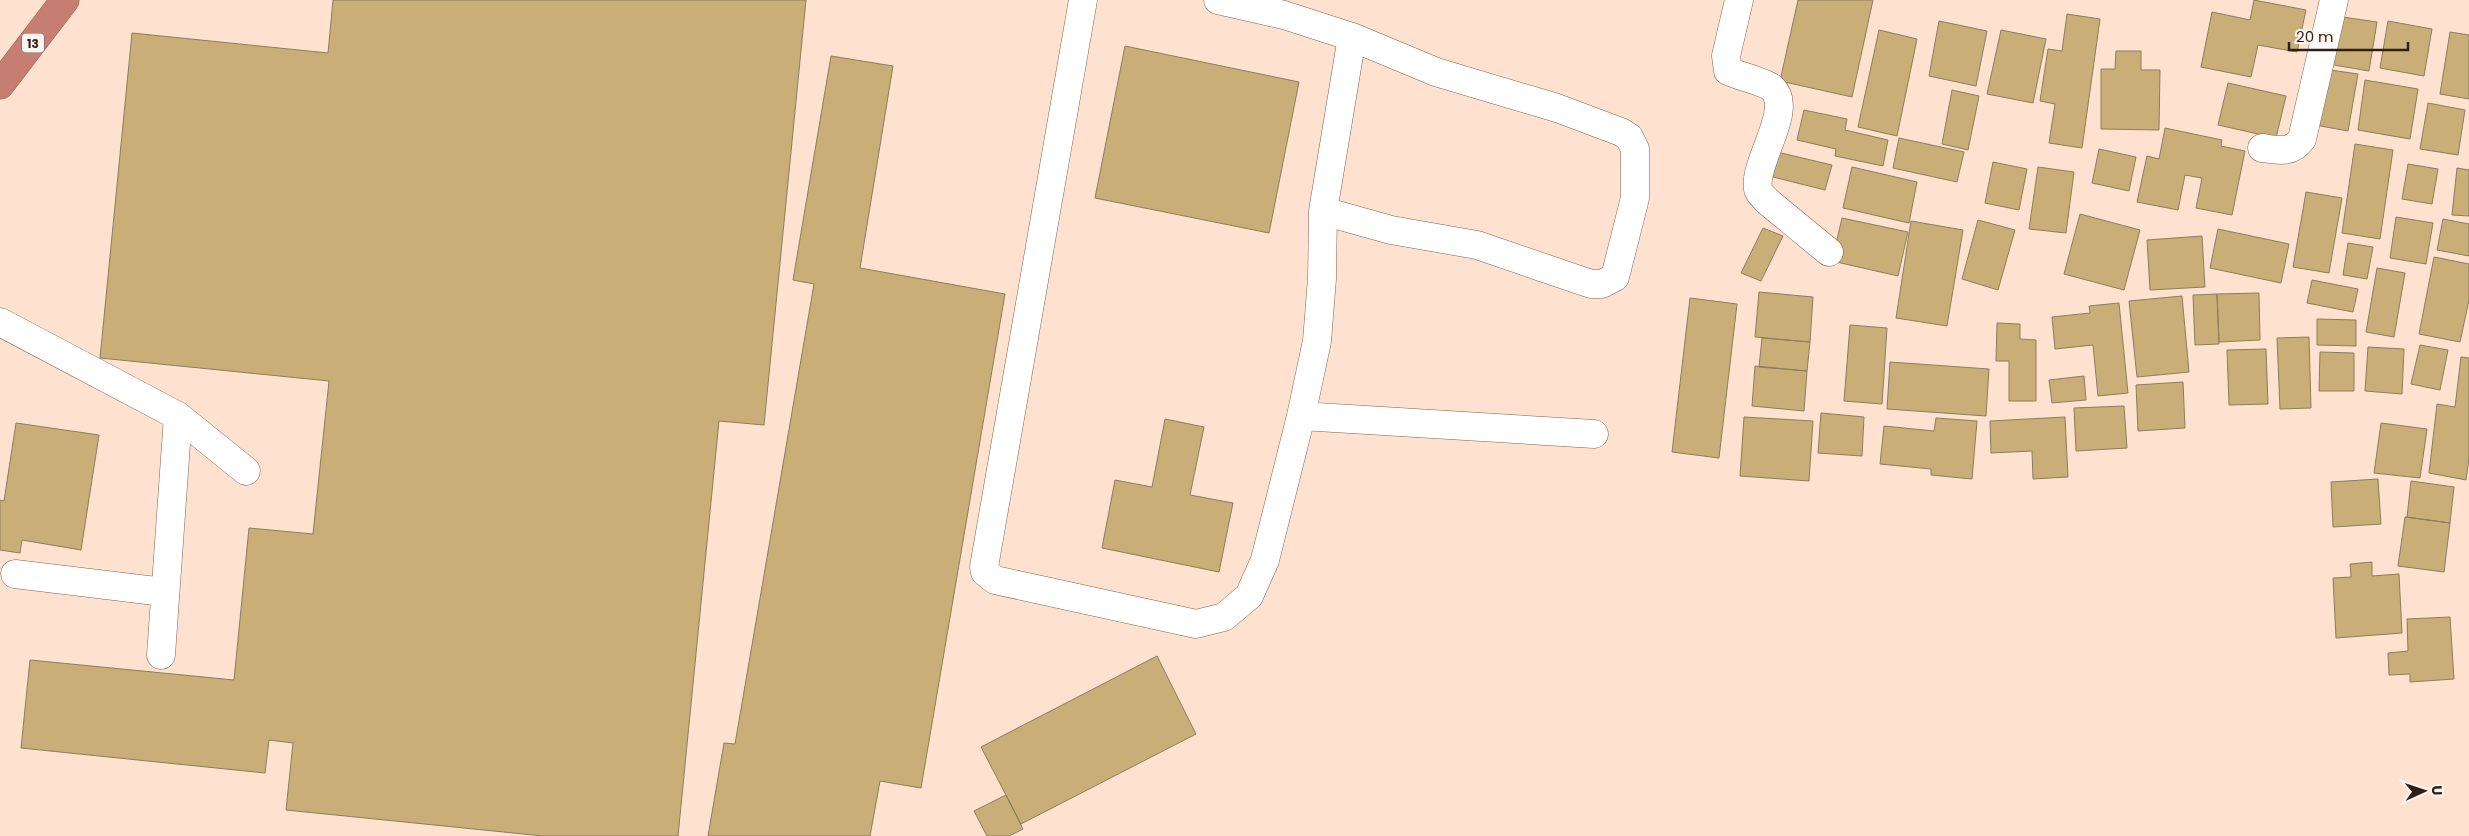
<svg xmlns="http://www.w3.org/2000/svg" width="2469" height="836" viewBox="0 0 2469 836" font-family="Poppins,sans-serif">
  <rect width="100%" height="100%" fill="#fee2cf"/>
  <path fill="#caae77" stroke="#8d7c5d" d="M333,0H806L764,425L719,421L678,836H543L286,810L293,743L269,740L265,773L21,748L30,660L234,680L249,528L313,534L329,381L100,358L132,33L328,53Z
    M1798,0H1873L1852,97L1780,81Z
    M2254,0L2306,10L2297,52L2258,45L2251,77L2201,67L2212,12L2250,20Z
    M2067,14L2100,19L2082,148L2049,143L2055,104L2040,101L2048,49L2062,51Z
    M2336,16L2377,22L2369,71L2328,64Z
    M1939,21L1987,31L1976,86L1929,76Z
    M2388,21L2432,29L2424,76L2380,68Z
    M1879,30L1917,39L1897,136L1858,127Z
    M2001,30L2046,39L2033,103L1987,94Z
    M2450,32L2469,35V99L2440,94Z
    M1125,46L1299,82L1269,233L1095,198Z
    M2116,51H2141V70H2160L2159,130L2101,129V69H2115Z
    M831,56L893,66L860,268L1005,294L921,788L880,781L870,836H708L724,743L735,744L814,284L793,280Z
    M2324,69L2358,74L2348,131L2315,125Z
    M2365,80L2418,89L2410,139L2358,130Z
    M2228,83L2286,96L2276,138L2218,125Z
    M1952,90L1979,96L1968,150L1942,144Z
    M2428,103L2465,110L2458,155L2420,149Z
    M1804,110L1847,119L1845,130L1888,140L1883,166L1835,156L1836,149L1797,140Z
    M2165,128L2222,140L2221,146L2245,151L2232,215L2196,208L2202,178L2185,175L2178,210L2137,202L2147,156L2159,159Z
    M1899,138L1964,152L1957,182L1893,168Z
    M2355,144L2393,150L2380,239L2342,233Z
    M2099,149L2136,157L2129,191L2092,183Z
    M1777,152L1832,165L1825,190L1769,176Z
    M1993,162L2027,169L2019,210L1985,203Z
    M2408,164L2438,169L2432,204L2402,199Z
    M1852,167L1917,182L1909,223L1843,208Z
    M2038,167L2074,172L2066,233L2029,229Z
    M2457,168L2469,170V216L2452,215Z
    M2306,192L2342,198L2329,273L2293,267Z
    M2080,214L2140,230L2124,290L2064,274Z
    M2396,217L2433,223L2426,264L2390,258Z
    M1842,218L1908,232L1898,276L1832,261Z
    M2443,219L2469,224V256L2437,250Z
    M1978,220L2015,230L1998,290L1962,279Z
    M1911,221L1963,230L1947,326L1896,318Z
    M1763,228L1783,236L1761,281L1741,273Z
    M2218,229L2289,244L2281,283L2210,268Z
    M2202,236L2205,287L2150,290L2147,240Z
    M2348,243L2373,247L2367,279L2343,275Z
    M2434,257L2469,264V300L2460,342L2419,334Z
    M2377,268L2405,273L2394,337L2366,332Z
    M2312,280L2358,289L2353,312L2307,303Z
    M1759,292L1813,297L1810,342L1755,337Z
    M2259,293L2260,340L2219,342L2217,294Z
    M2217,294L2219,344L2195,345L2193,295Z
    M2182,296L2189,372L2137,377L2129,301Z
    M1690,298L1737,304L1719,458L1672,452Z
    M2119,303L2128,393L2098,396L2093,345L2055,349L2052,317L2090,313L2089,306Z
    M2317,319L2356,320V346L2317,345Z
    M1997,323L2020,324V339L2036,340V401H2009V361H1996Z
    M1850,325L1887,328L1882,404L1844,401Z
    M2309,337L2311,408L2280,409L2277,338Z
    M1762,338L1810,342L1807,371L1759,367Z
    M2420,345L2448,350L2440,390L2411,384Z
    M2368,347L2404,349L2402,394L2365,391Z
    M2266,349L2268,404L2229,405L2227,350Z
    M2320,352L2354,353V391H2319Z
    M2461,357L2469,358V458L2466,480L2429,473L2437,404L2455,407Z
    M1890,362L1989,369L1986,416L1887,409Z
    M1755,366L1807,371L1804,411L1752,406Z
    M2084,376L2086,400L2052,403L2049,380Z
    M2183,382L2185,428L2138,431L2136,385Z
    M2124,406L2127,448L2076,451L2074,408Z
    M1821,413L1864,417L1862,456L1818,453Z
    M1744,417L1813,421L1809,481L1740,476Z
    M2065,417L2068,477L2033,479L2032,451L1991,453L1990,421Z
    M1936,418L1977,421L1972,479L1931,475V469L1880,464L1884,426L1934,431Z
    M1165,419L1204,427L1190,495L1233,503L1219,572L1102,548L1115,480L1152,487Z
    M16,423L99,435L81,550L22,540L20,553L0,550V500L4,501Z
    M2381,423L2427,429L2420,478L2374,473Z
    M2378,479L2381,524L2333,527L2331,482Z
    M2411,481L2454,487L2450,523L2407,517Z
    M2405,517L2450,523L2444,572L2398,566Z
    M2372,562V576L2399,574L2402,633L2336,638L2333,578L2351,577L2350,564Z
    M2450,617L2454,679L2410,682V674L2389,675L2388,653L2408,651L2407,619Z
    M1157,656L1196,734L1021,824L981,747Z
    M1006,795L1023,829L1009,836H987L974,811Z"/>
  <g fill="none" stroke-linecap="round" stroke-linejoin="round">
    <defs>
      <path id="minor" d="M1083,0L984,567L985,572L995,580L1196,624L1224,617L1249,596L1265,560L1301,416L1317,341L1322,279L1323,211L1391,230L1477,245L1591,284H1602L1615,277L1635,198V149L1629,137L1621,132L1557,108L1436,72L1352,37L1284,15L1218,0
        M1739,0L1726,56L1728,71C1739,76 1765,82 1772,88C1795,109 1753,162 1758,189C1759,194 1764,197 1767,201L1829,252
        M2262,148C2278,150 2291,154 2302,139L2334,0
        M1323,211L1352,37
        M0,322L178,416L246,471
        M1301,416L1594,434
        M15,574L164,592
        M161,655L178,416"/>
      <path id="highway" d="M0,85L65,0"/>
    </defs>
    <use href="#minor" stroke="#80624d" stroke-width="29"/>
    <use href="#highway" stroke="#905d52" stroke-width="29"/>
    <use href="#minor" stroke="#fff" stroke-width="28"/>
    <use href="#highway" stroke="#c67e73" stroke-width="28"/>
  </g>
  <g text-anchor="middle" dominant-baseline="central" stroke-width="4.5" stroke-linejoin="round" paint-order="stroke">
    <rect fill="#fbf4ef" stroke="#6a5f57" stroke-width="1" x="22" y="33.5" width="22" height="19" rx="4"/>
    <g font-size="12" font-weight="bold" fill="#2c1f16">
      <text x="33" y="43">13</text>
    </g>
  </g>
  <g transform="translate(2424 791) rotate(87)" stroke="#fbf4ef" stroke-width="4" paint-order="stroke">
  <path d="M0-4L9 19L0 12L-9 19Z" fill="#2c1f16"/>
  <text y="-8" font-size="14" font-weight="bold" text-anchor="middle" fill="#2c1f16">U</text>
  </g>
  <path d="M2289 42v8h119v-8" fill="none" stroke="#2c1f16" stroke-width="2.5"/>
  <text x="2296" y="42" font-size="15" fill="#2c1f16" stroke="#fbf4ef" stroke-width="4" paint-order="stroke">20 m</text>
</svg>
